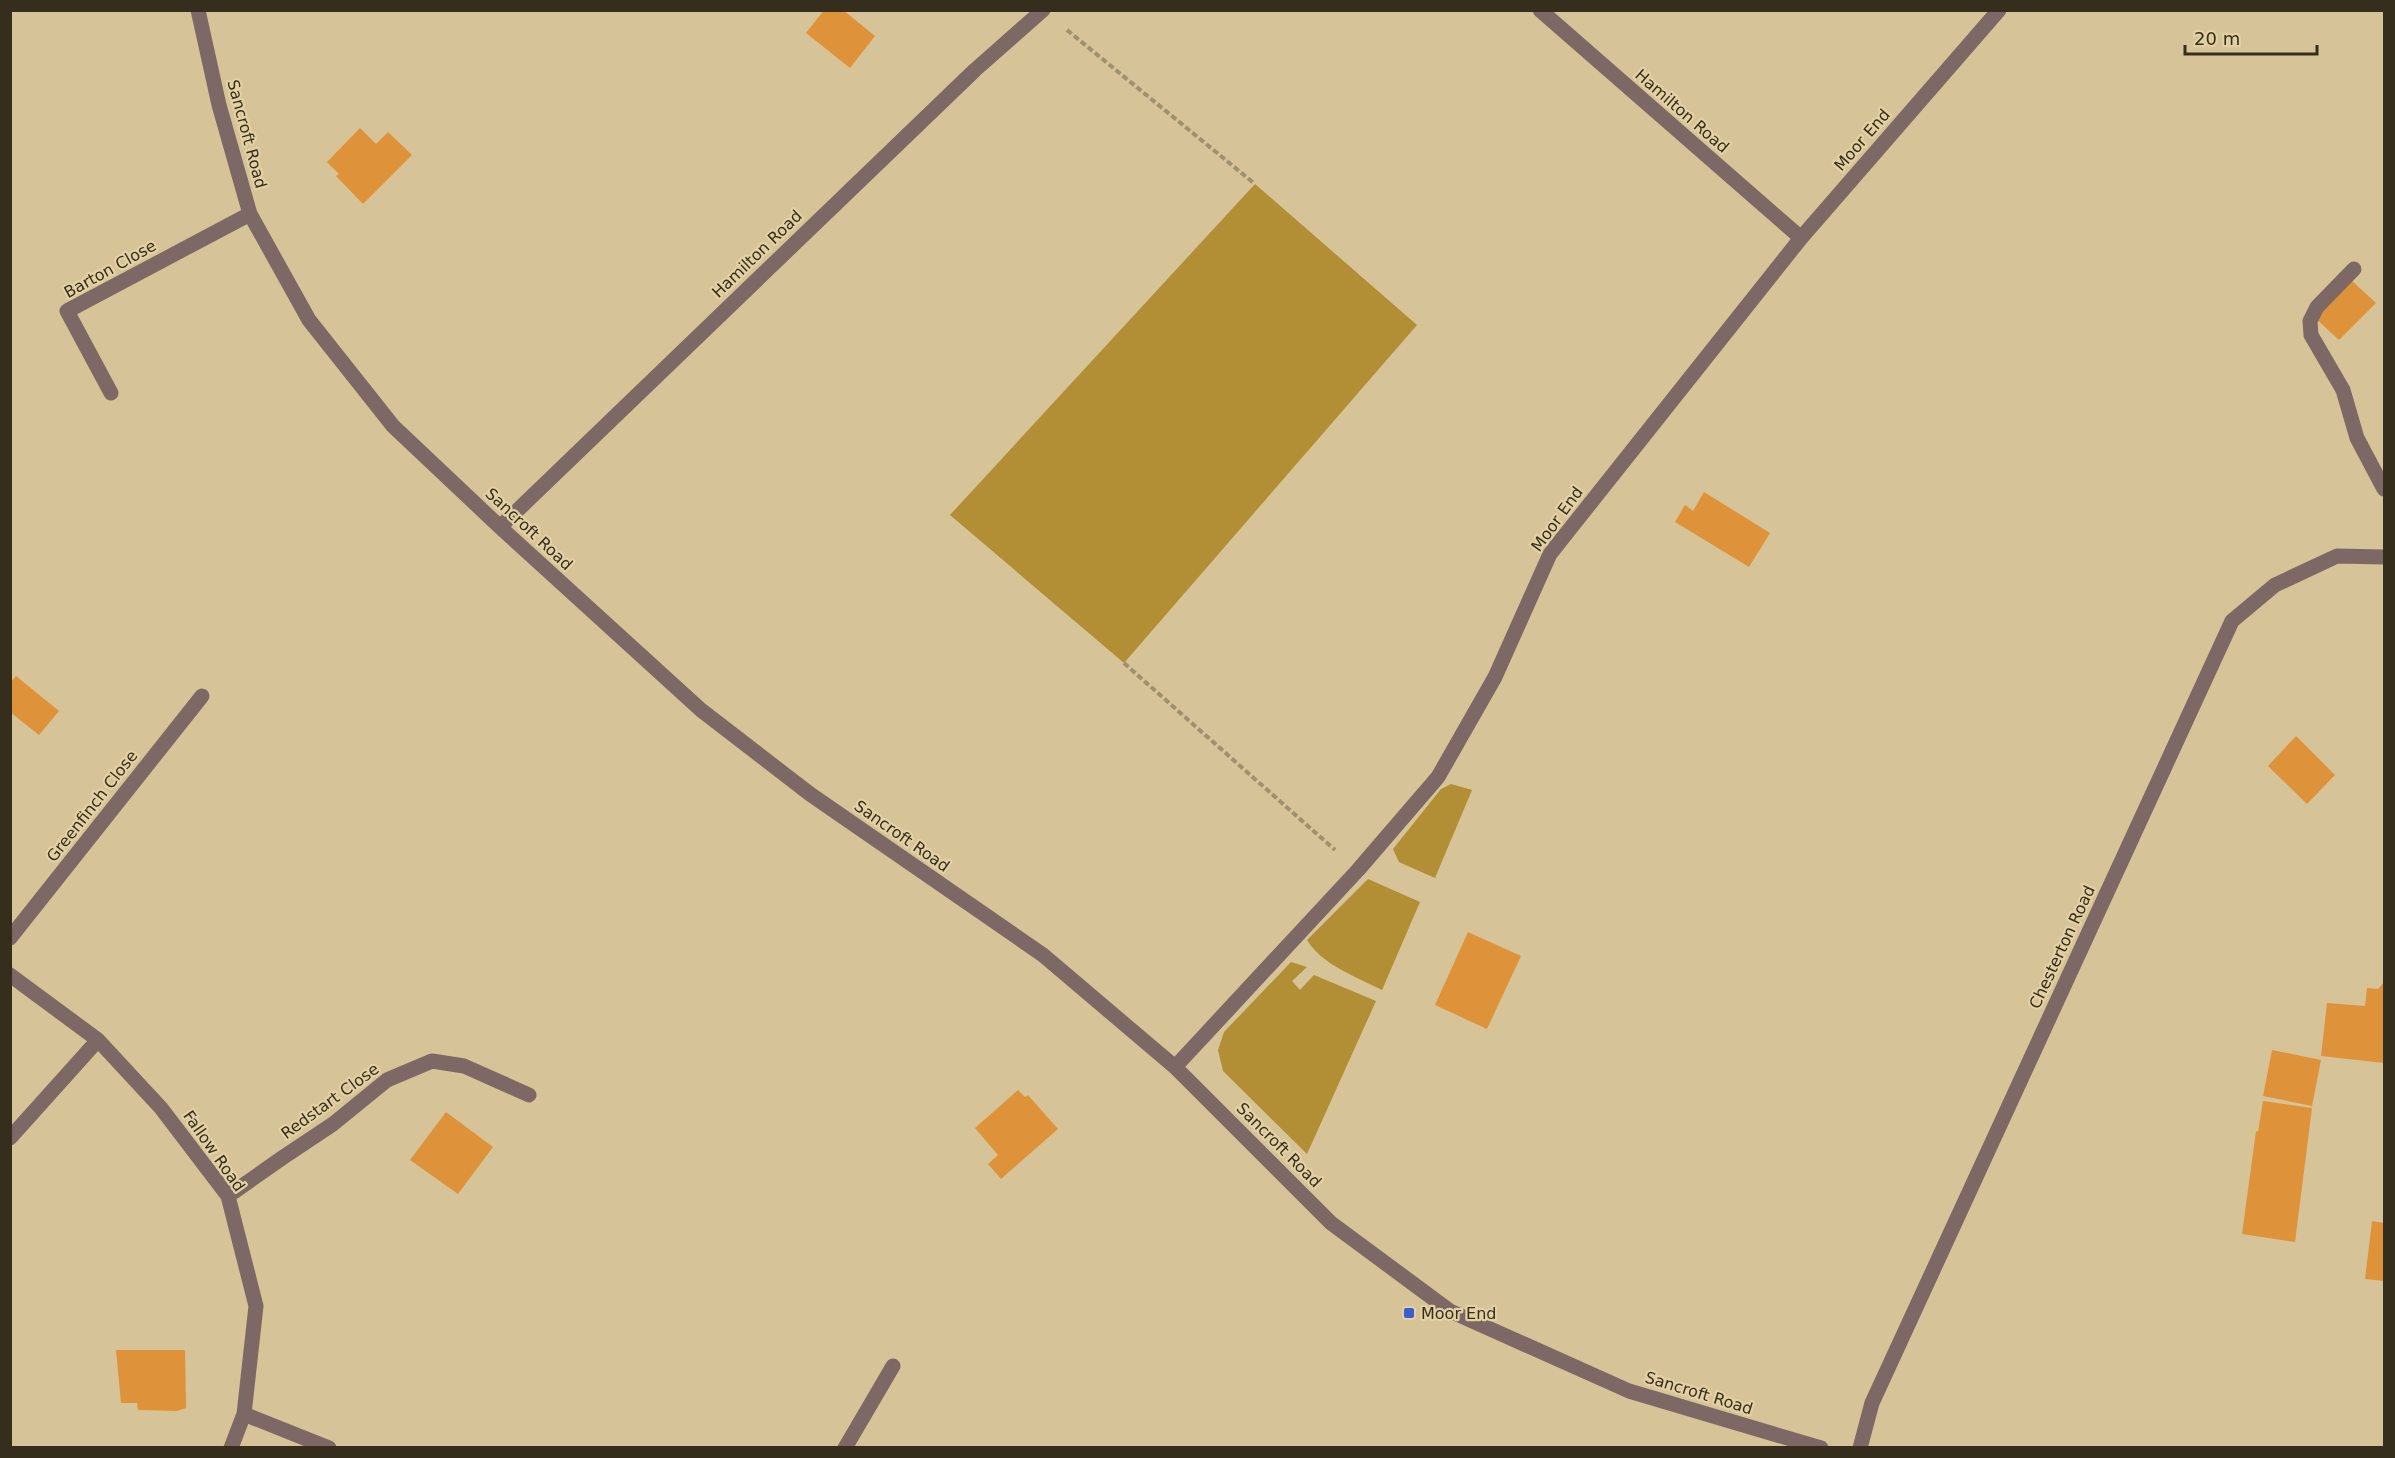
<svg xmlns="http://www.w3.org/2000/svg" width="2395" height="1458" viewBox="0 0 2395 1458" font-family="'DejaVu Sans',sans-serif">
  <rect width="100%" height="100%" fill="#d6c397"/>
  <path fill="#b28e34" d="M1255,184L1417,325L1124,663L950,515Z
    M1451,784L1472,790L1435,878L1399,862L1393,849L1441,789Z
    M1368,879L1420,902L1382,990C1357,977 1322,965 1307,940Z
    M1291,962L1307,967L1292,981L1300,990L1314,975L1376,1001L1307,1154L1223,1071L1218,1050L1224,1032Z"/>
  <path fill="#de933a" d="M824,10H843L875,36L850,68L806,33Z
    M360,128L376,144L388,132L412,155L363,204L336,176L339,174L327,162Z
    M2351,280L2376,303L2339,340L2314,317Z
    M1704,492L1770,533L1749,567L1675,522L1685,505L1693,511Z
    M16,676L59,711L39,735L10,712V683Z
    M2296,736L2335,775L2307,804L2268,766Z
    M1468,932L1521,956L1487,1029L1435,1005Z
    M2384,982V1063L2321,1056L2327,1003L2365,1006L2367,988L2378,989Z
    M2272,1050L2321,1060L2312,1106L2263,1096Z
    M1018,1090L1025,1097L1028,1095L1058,1129L1001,1179L988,1164L998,1155L975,1128Z
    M2263,1101L2312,1108L2295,1242L2242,1234L2256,1131L2258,1132Z
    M446,1112L493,1147L458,1194L410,1160Z
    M2372,1221L2384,1223V1281L2365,1279Z
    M116,1350H185L186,1408L177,1411L138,1410L137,1403H121Z"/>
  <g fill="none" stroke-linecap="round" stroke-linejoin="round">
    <path stroke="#a0916e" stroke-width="4" stroke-dasharray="6 3" stroke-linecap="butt" d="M1067,30L1255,184
      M1124,663L1335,850"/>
    <path stroke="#7e6865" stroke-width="15" d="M198,10L219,105L250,214L309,320L393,426L500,527L701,710L810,794L1043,955L1175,1067L1331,1223L1450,1311L1629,1391L1821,1448
      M1540,10L1801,238
      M2354,269L2317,307L2310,321L2311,335L2343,390L2357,438L2384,489
      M111,393L67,311L250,214
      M500,527L975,70L1043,10
      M10,938L202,696
      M10,975L98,1040L161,1108L228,1196L256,1306L244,1414L231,1448
      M1175,1067L1358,870L1438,777L1495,677L1550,554L1801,238L1999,10
      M10,1138L98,1040
      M228,1196L282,1158L333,1124L387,1080L432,1061L464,1066L529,1095
      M244,1414L329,1448
      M845,1448L893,1366
      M1860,1448L1872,1403L2232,621L2275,585L2337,556L2384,557"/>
  </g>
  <rect fill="#3b5ecf" stroke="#e3d0a3" stroke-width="2" x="1403" y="1307" width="12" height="12" rx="3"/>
  <g text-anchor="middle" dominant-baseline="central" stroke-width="4.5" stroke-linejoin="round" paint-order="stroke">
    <g font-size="16" fill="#362e1d" stroke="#e3d0a3">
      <text transform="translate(1682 111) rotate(41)">Hamilton Road</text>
      <text transform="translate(247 134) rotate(75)">Sancroft Road</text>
      <text transform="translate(1862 140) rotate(-49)">Moor End</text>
      <text transform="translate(757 254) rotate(-44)">Hamilton Road</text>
      <text transform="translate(110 269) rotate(-29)">Barton Close</text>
      <text transform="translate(1557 519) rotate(-54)">Moor End</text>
      <text transform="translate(529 529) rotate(43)">Sancroft Road</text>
      <text transform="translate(92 806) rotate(-52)">Greenfinch Close</text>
      <text transform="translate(902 836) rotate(35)">Sancroft Road</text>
      <text transform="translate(2062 947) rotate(-65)">Chesterton Road</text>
      <text transform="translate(330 1101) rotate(-36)">Redstart Close</text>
      <text transform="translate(1279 1145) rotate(45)">Sancroft Road</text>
      <text transform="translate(214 1151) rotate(55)">Fallow Road</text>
      <text transform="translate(1699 1393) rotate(17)">Sancroft Road</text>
    </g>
    <g font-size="16" fill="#362e1d" stroke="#e3d0a3" text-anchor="start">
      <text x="1421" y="1313">Moor End</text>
    </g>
  </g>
  <rect width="2395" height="1458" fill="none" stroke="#362e1d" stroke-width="24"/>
  <path d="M2185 45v9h132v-9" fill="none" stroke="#362e1d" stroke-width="3"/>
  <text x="2194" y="45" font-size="18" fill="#362e1d" stroke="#e3d0a3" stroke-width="4.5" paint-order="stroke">20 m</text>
</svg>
